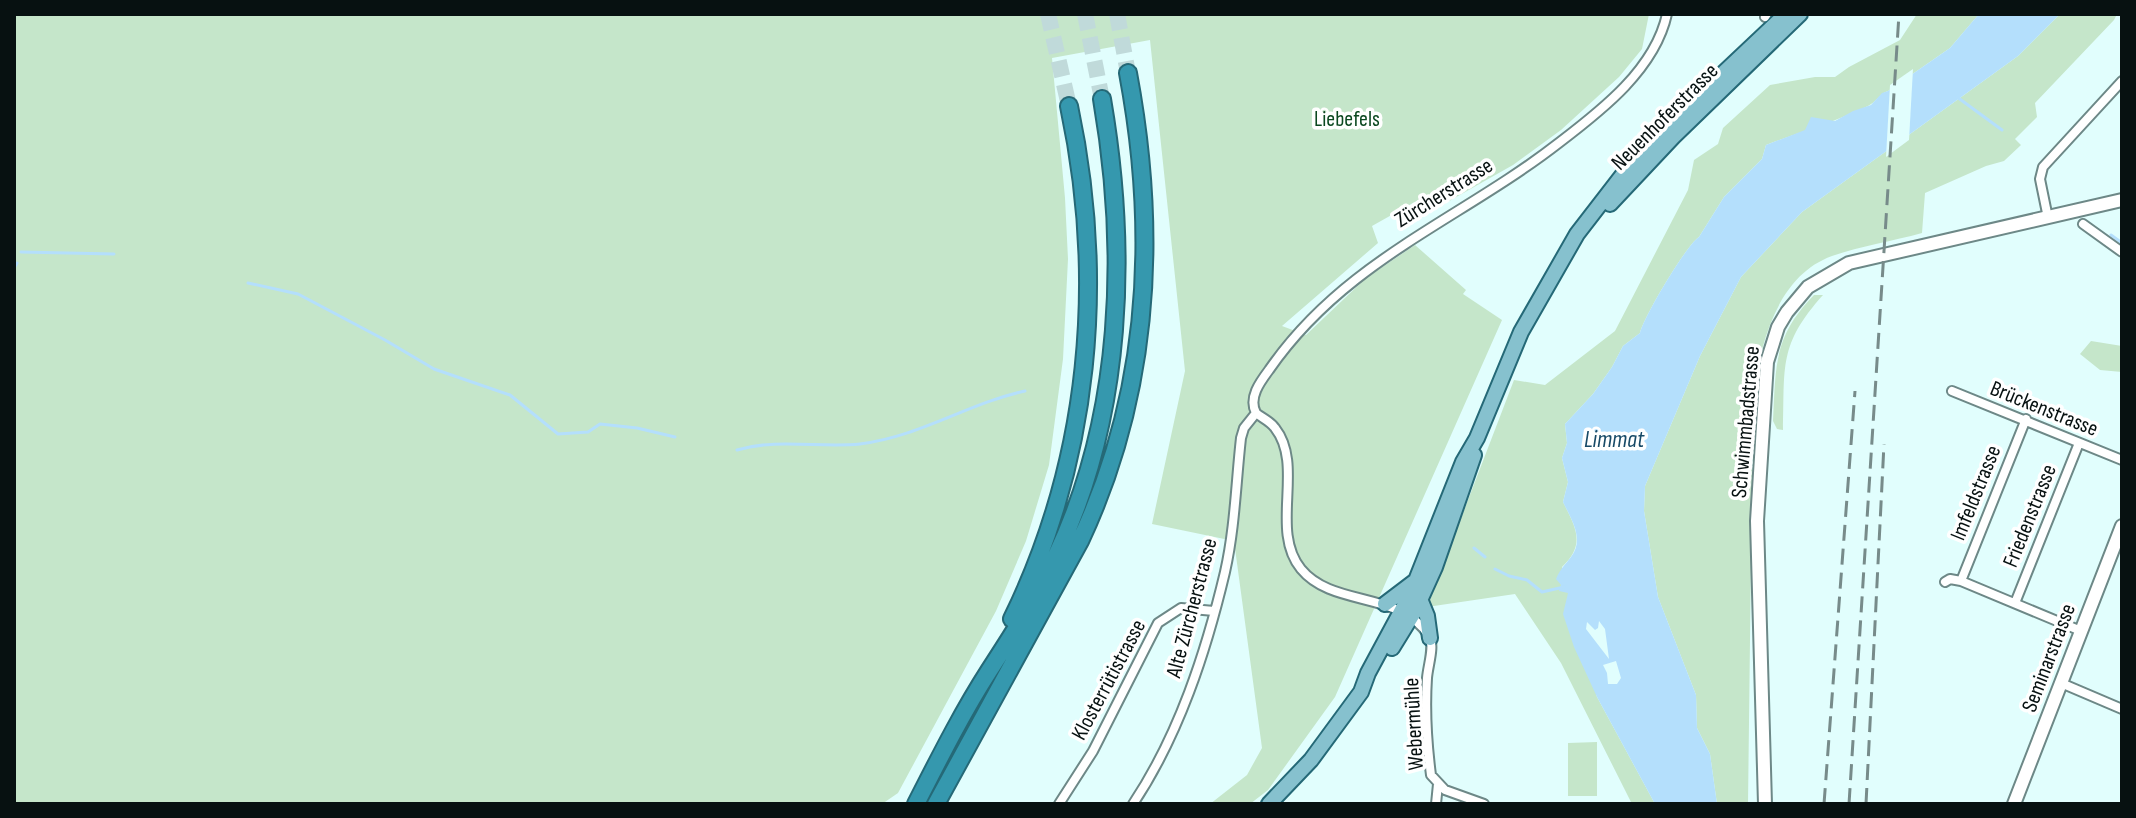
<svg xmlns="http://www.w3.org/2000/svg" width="2136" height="818" viewBox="0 0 2136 818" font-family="'Sofia Sans Condensed',sans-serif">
  <rect width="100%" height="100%" fill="#e1fefd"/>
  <path fill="#c5e6ca" d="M14,14H1649L1642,49L1619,77L1561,130L1513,165L1428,213L1420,199L1372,226L1378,243L1282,326L1306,335L1366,278L1415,245L1466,290L1463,294L1502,320L1335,697L1268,790L1250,804H1210L1247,775L1262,748L1234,541L1152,524L1185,371L1150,40L1052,58L1065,198L1068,259L1063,359L1049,465L1026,541L996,611L898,793L882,804H14Z
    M1917,14H1979L1950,48L1888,91C1879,94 1876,102 1868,106C1835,122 1800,132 1766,145L1762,159L1724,197L1699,237C1687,244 1643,318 1640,333L1623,346L1612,367L1593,394L1565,424L1567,443L1562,458L1568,482L1563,502C1576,528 1586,544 1562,567L1597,697L1655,804H1632L1561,663L1515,594L1427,607L1514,380L1545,385L1615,331L1688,190L1694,160L1718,144L1723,128L1770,85L1815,77H1835L1849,67L1900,40Z
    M2060,14H2117L2114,20L2035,103L2037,117L2015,139L2021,145L2004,161L1986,166L1925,193L1922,233C1893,241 1861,246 1832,256C1777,276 1761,343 1753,394L1748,804H1717L1710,754L1697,728L1696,695L1658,597L1644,511L1645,486L1700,356L1741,277L1802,212L2018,56Z
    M1814,295H1823C1778,345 1785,367 1783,430L1777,429L1773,421C1776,366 1773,337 1814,295Z
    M2091,341L2122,346V372L2100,370L2080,354Z
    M1597,742V796H1568V743Z"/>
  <path fill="#b4dffc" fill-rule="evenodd" d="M1979,14H2060L2018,56L1802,212L1741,277L1700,356L1645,486L1644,511L1658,597L1696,695L1697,728L1710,754L1717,804H1655L1597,697L1574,647L1563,614L1568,593L1559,591L1561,585L1556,579C1560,569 1565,565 1571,557C1585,539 1571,519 1563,502L1568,482L1562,458L1567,443L1565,424L1593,394L1612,367L1623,346L1640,333C1643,318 1687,244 1699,237L1724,197L1762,159L1766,145L1805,130L1811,117L1835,121L1853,111L1871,105L1882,93L1888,91L1950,48ZM1599,621L1605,629L1609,659L1586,629L1587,622L1595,630L1598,628ZM1616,661L1621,678L1617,684H1608L1607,673L1603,665Z"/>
  <path fill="#e1fefd" d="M1913,69L1909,140L1886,157L1890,85Z"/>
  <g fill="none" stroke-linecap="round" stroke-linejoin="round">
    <path stroke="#b4dffc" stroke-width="3" d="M1957,97L2002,130
      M2111,235L2122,243
      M21,252L114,254
      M14,268L17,263
      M248,283L298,294L385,340L434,369L510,395L558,434L588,432L600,424L637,428L675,437
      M737,450C777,438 819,448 860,444C919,437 969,403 1025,391
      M1474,548L1485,557
      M1495,569L1509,576L1527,580L1542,592L1564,587"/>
    <path stroke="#c0dada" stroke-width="16" stroke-dasharray="16 8" stroke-linecap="butt" d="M1048,14L1069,106
      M1085,14L1102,99
      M1117,14L1128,73"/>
    <defs>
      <path id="street" d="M1765,17L1767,14
        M2048,218L2040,179L2043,167L2122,81
        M2083,224L2122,252
        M1952,391L2122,460
        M1256,413C1248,398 1260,382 1269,370C1345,260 1460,220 1560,142C1602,110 1655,69 1667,14
        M1256,413C1262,418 1270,421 1275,428C1305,466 1269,530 1301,569C1333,608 1400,590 1429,636C1435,646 1428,665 1427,678C1425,709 1427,744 1431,775L1445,790L1484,804
        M1961,581L2026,419
        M1945,582L1950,579L1961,581L2081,631
        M2015,603L2079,443
        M2061,683L2122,709
        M1059,804L1093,751L1158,623L1181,608L1214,611
        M1133,804C1179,735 1206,652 1225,572C1235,528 1236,482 1241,438L1244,428L1256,413
        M1436,804L1438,784"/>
      <path id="secondary" d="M1765,804L1757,521L1767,362L1778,327L1787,312L1808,287L1849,263L2122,200
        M2014,804L2122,526"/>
      <path id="primary" d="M1610,204L1673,137L1800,14
        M1420,599L1427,616L1430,638
        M1385,604L1414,582
        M1392,648L1416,609L1435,567L1474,455
        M1269,804L1311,760L1361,692L1368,673L1411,593L1463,462L1477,438L1521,332L1577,234L1628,168L1664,129L1786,14"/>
      <path id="highway" d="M1012,619C1090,459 1106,280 1069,106
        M916,804C939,759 962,713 989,671C1013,634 1037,597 1056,556C1123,415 1128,250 1102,99
        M936,804L1080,541C1150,392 1158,233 1128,73"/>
    </defs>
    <use href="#street" stroke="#6d8887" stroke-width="12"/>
    <use href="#secondary" stroke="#6d8887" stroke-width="16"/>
    <use href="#primary" stroke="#256977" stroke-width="18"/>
    <use href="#highway" stroke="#256977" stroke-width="20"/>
    <use href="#street" stroke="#fff" stroke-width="8"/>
    <use href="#secondary" stroke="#fff" stroke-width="12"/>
    <use href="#primary" stroke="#86c1ce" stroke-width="14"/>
    <use href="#highway" stroke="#3598ae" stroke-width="16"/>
    <path stroke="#778b8a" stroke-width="3" stroke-dasharray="16 8" stroke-linecap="butt" d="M1824,804L1855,391
      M1849,804L1899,14
      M1866,804L1884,444"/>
  </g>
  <g text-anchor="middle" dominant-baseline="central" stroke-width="7" stroke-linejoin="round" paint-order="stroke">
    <g font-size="22" fill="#071111" stroke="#fff">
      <text transform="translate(1665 117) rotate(-45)">Neuenhoferstrasse</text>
      <text transform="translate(1444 193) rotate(-32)">Zürcherstrasse</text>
      <text transform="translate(2044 409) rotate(22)">Brückenstrasse</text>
      <text transform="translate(1746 422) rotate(-85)">Schwimmbadstrasse</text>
      <text transform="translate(1976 493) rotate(-68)">Imfeldstrasse</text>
      <text transform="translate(2030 516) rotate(-68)">Friedenstrasse</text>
      <text transform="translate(1192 608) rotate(-75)">Alte Zürcherstrasse</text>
      <text transform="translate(2049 658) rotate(-69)">Seminarstrasse</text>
      <text transform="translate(1109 680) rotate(-62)">Klosterrütistrasse</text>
      <text transform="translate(1414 724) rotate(-93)">Webermühle</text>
    </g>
    <g font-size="22" fill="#0b4820" stroke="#fff">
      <text x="1347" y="119">Liebefels</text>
    </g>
    <g font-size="24" font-style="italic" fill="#184a67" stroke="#fff">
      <text x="1614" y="439">Limmat</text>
    </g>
  </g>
  <rect width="2136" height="818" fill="none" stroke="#071111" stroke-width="32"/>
</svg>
